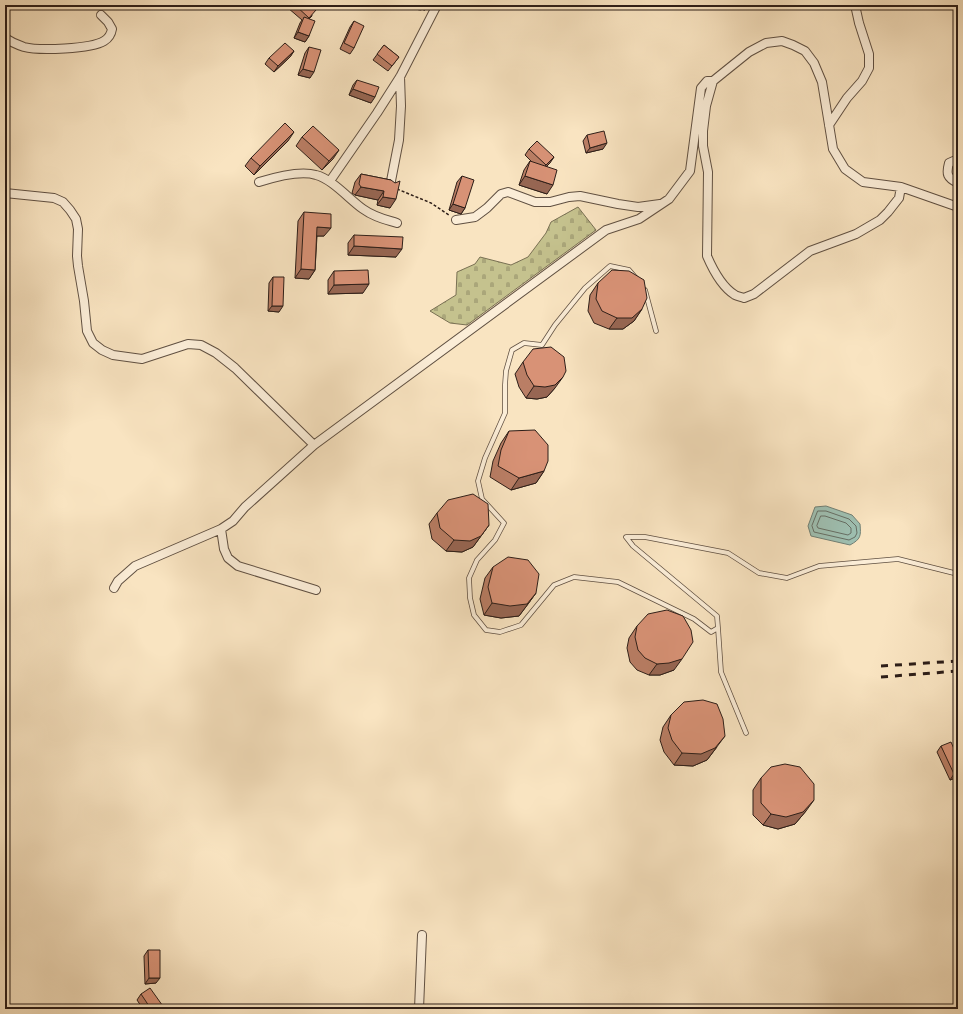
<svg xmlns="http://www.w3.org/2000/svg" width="963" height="1014" viewBox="0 0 963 1014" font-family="'Old Standard TT',serif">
  <defs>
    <pattern id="cemetery-stones" width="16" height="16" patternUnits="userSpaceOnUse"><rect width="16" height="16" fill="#c5c28e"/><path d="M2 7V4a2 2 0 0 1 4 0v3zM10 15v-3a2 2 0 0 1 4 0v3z" fill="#aaa67a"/></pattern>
  </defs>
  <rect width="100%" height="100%" fill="#f9e4c1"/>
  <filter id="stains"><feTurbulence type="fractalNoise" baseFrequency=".005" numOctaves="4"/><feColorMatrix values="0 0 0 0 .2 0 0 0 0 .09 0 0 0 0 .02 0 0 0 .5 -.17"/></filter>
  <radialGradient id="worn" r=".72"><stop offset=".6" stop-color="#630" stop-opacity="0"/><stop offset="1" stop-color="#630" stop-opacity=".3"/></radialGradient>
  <path fill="url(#cemetery-stones)" stroke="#797053" d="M578,207L596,230L467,325L450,323L430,311L456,295L457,272L475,264L480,257L511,265L528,257L546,233L551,222Z"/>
  <path fill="#9ebfb1" stroke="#717f74" d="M826,506L852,515L860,524C861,536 861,539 850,545L811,536L808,526L815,507Z"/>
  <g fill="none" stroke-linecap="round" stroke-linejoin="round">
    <path stroke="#666e64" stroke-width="1" d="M818,511H826L849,519L856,526L857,533L855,537L849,540L814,532L812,526Z
      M821,516H825L846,523L851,528V533L848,535L818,528L817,526Z"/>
    <defs>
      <path id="service" d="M635,277L629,270L610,266L585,288L555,325L542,345L524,343L512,350L506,371L505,385V413L485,458L478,481L482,499L504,523L495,540L477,560L469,578L470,598L474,615L486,630L500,632L521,625L554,585L574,577L618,582L694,619L711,632L718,628L717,616L633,546L626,537H645L728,553L759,573L787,578L819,566L898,559L958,574
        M645,290L656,331
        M718,628L721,672L746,733"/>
      <path id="minor" d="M5,38C11,42 18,45 24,47C39,51 91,49 104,41C109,38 111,35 112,29L108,22L101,15
        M829,125L847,98L862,81L869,68V54L859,23L855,5
        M958,159L949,163C946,174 947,178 958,183
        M330,181L377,113L400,77L437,5
        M259,182C275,177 300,170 316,175C332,179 349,199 363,209C374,217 384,219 397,223
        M390,186L399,140L401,106L400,77
        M901,187L899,198L888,212L880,220L856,234L810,251L754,294L744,298C741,297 737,296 735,295C722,287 713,270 707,256L708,172L703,146V131L706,106L713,81L749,52L766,43L782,41L793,45L805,51L814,63L822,82L833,149L845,169L863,182L901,187L958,207
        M5,193L54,198L63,202L70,210L76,219L78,229L77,256L78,266L84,301L87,331L93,343L102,350L113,355L142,359L188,344L201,345L216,353L235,368L314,445
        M456,220L475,217L487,208L501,194L508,192L535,202H550L569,197L580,196L618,204L638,207L660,204
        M221,529L224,549L228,558L238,566L316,590
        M114,588L118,581L135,566L221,529L233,521L245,507L314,445L606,230L639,219L669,199L690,171L701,88L707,81H713
        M419,1009L422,935"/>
    </defs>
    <use href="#service" stroke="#605042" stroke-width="5.5"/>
    <use href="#minor" stroke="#605042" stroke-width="10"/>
    <path stroke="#2d1e18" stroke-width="1.5" stroke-dasharray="3 2" stroke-linecap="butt" d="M394,5L401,8L425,10
      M397,189L431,203L449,215"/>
    <use href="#service" stroke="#fbedd7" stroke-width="4"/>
    <use href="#minor" stroke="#fbedd7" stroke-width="8"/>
    <path stroke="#2d1e18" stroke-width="3" stroke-dasharray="7 7" stroke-linecap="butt" d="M881,666L958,661
      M881,677L958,671"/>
  </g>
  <path fill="#ba7e65" stroke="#2d1e18" d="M290,5H310L312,16L309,19V36L305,42L294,38L300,23L302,20L288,8Z
    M354,21V48L350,54L340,49L350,27Z
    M384,45L399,57L388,71L373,60Z
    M309,47L310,78L298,75L305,53Z
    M294,51L290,57L274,72L265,64L269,58Z
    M357,80L371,103L349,95L353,85Z
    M587,135L603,149L586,153L583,141Z
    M302,137L333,159L322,170L296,146Z
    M288,141L254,175L245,166L251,158Z
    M529,149L554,157L547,166V194L519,185L524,170L530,161L532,162L525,155Z
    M361,174L391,180L390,208L377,205L378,200L355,195L352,193L355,182Z
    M462,176L465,208L461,214L449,210L457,182Z
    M304,212L324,236H317L315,270L309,279L295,278L298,221Z
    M354,235L396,257L348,255V243Z
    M334,271L363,293L328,294V280Z
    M273,277L279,312L268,311L269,283Z
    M598,283L642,309L634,321L623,329H609L594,323L588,311L590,295Z
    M523,362L555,388L547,397L537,399L526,398L519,387L515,374Z
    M509,431L544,471L536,483L511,490L490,477L493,461L501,443Z
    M437,513L489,525L473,547L462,552L446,551L432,539L429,524Z
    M493,567L536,593L528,604L519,616L501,618L484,615L480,599L485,578Z
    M637,626L674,670L660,675H649L637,670L630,662L627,648L629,638Z
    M671,715L717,747L707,760L693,766L674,765L664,752L660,740L663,727Z
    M941,746L958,777L950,780L937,752Z
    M761,778L806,811L795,824L778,829L763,825L753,815V790Z
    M148,950L156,983L145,984L144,956Z
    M141,994L165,1009H143L137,1000Z"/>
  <path fill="#976653" stroke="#2d1e18" d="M298,32L309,36L305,42L294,38Z
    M294,51L290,57L274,72L278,66Z
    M303,69L314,72L310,78L298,75Z
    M353,89L375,97L371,103L349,95Z
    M294,132L288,141L254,175L260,166Z
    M607,143L603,149L586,153L590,148Z
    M339,150L333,159L322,170L329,161Z
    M554,157L550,163L542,171L546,165Z
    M525,176L553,185L547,194L519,185Z
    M361,187L384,191L378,200L355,195Z
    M383,197L396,199L390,208L377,205Z
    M453,204L465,208L461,214L449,210Z
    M317,227L331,228L324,236H311Z
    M354,246L402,249L396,257L348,255Z
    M301,269L315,270L309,279L295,278Z
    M369,284L363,293L328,294L334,285Z
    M272,306H283L279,312L268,311Z
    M642,309L634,321L623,329H609L617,318Z
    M563,377L555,388L547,397L537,399L526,398L534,386Z
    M544,471L536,483L511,490L519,478Z
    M489,525L473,547L462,552L446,551L454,540Z
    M536,593L528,604L519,616L501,618L484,615L492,603Z
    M682,659L674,670L660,675H649L657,664Z
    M725,736L707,760L693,766L674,765L682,753Z
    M958,773V777L950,780L954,774Z
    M814,800L806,811L795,824L778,829L763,825L771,814Z
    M149,978H160L156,983L145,984Z"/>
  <path fill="#d89276" stroke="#2d1e18" d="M295,5H310L316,10L309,18Z
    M304,17L315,21L309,36L298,32Z
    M354,21L364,26L354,48L344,43Z
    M285,43L294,51L278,66L269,58Z
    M384,45L399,57L392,66L377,54Z
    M309,47L321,50L314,72L303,69Z
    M357,80L379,87L375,97L353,89Z
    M285,123L294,132L260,166L251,158Z
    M313,126L339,150L329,161L302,137Z
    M604,131L607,143L590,148L587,135Z
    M537,141L554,157L546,165L529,149Z
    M530,161L557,170L553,185L525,176Z
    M361,174L391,180L395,183L400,181L396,199L383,197L384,191L361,187L359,184Z
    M462,176L474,180L465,208L453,204Z
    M304,212L331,214V228L317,227L315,270L301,269Z
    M354,235L403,237L402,249L354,246Z
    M368,270L369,284L334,285V271Z
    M612,270L629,271L644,280L647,298L642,309L632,318H617L602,311L596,299L598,283Z
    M273,277H284L283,306H272Z
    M551,347L564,357L566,371L563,377L555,385L545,387L534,386L527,375L523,362L533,349Z
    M535,430L548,445V461L544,471L519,478L498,466L501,450L509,431Z
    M473,494L488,504L489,525L481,536L470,541L454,540L440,528L437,513L448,500Z
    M508,557L528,560L539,574L536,593L527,604L510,606L492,603L488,587L493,567Z
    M667,610L683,616L691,630L693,642L682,659L669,663L657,664L645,658L638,650L635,637L637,626L648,614Z
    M703,700L717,704L723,719L725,736L715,748L701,754L682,753L672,740L668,728L671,715L684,702Z
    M951,742L958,758V773L954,774L941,746Z
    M785,764L800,767L814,784V800L803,812L786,817L771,814L761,803V778L771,767Z
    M148,950H160V978H149Z
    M150,988L165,1009H151L141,994Z"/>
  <rect width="963" height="1014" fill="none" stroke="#f9e4c1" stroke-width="20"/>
  <rect x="6" y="6" width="951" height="1002" fill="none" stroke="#2d1e18" stroke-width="2"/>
  <rect x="10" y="10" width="943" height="994" fill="none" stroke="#2d1e18"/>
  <rect width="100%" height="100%" filter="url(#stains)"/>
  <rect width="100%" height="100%" fill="url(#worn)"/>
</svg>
